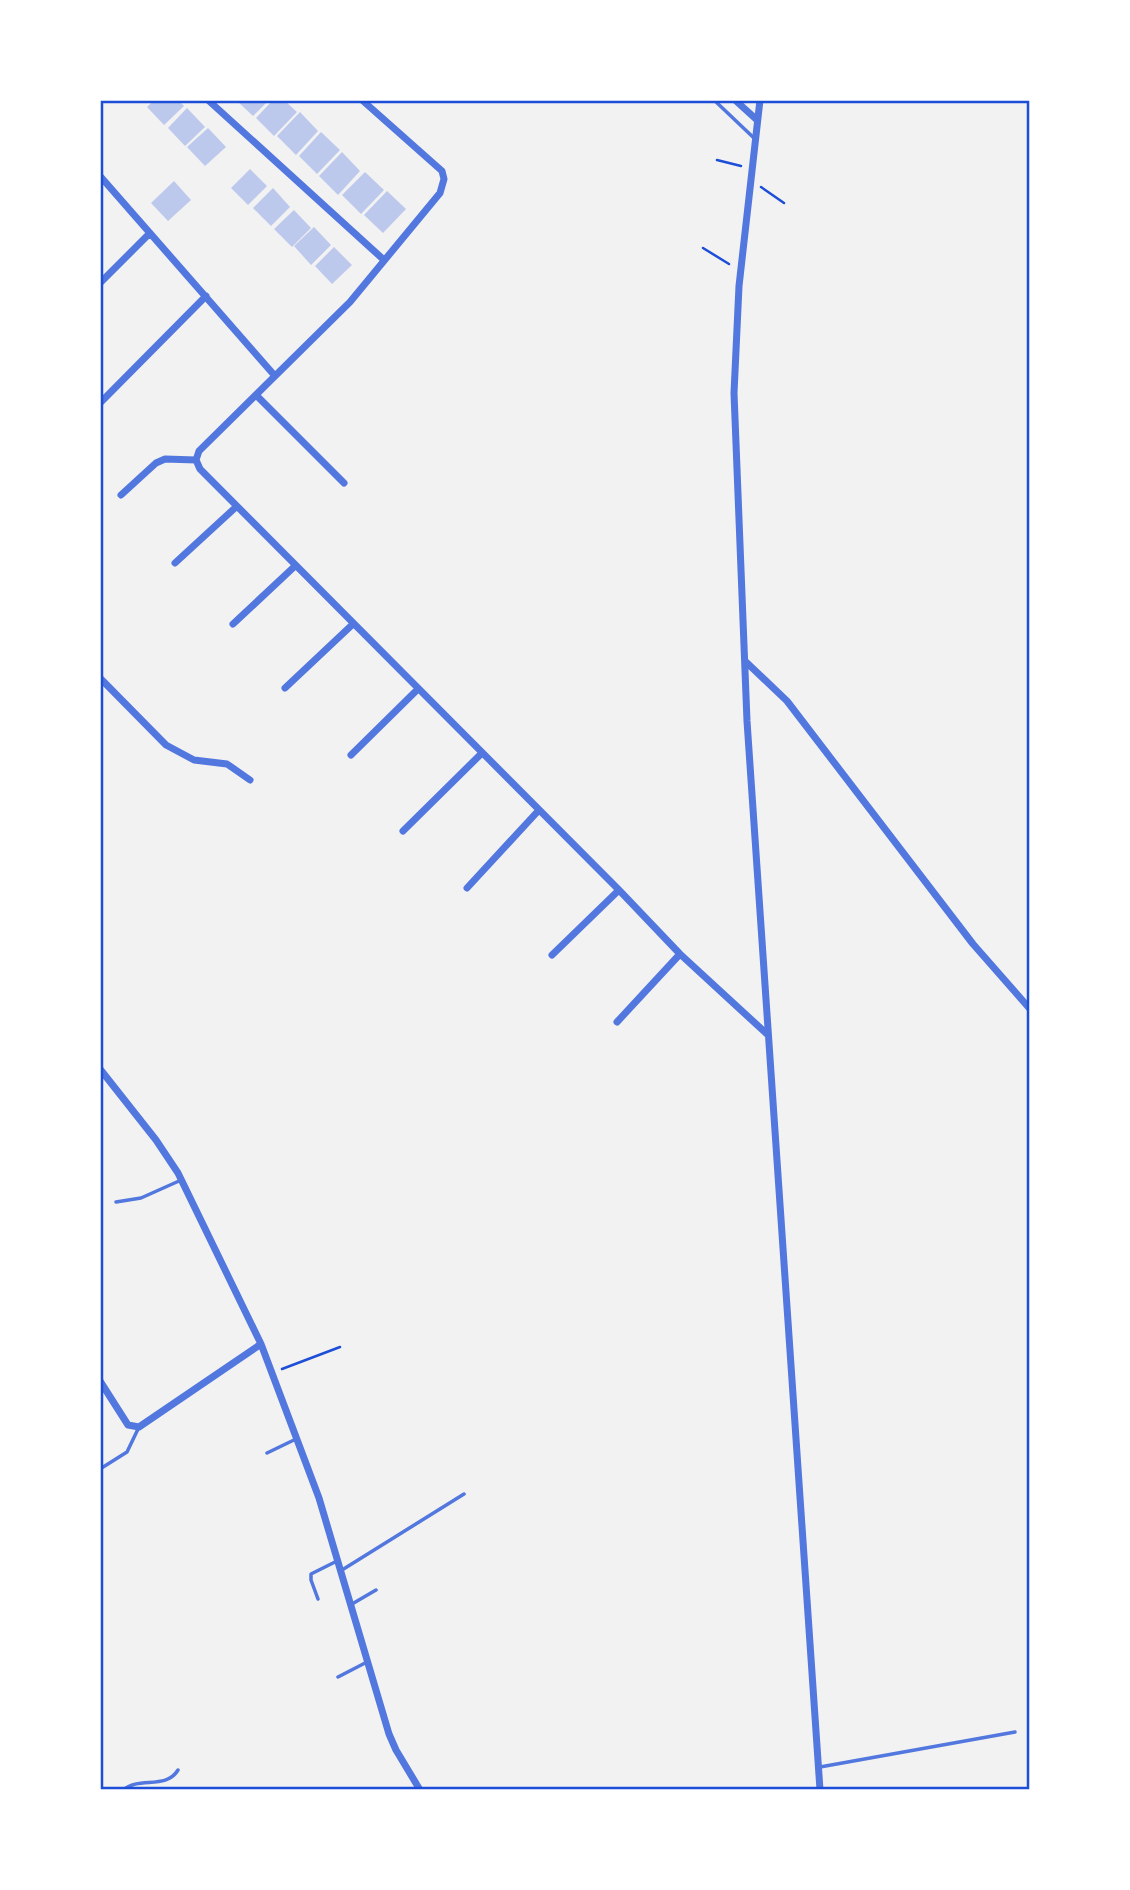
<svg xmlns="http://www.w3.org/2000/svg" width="1130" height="1890" viewBox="0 0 1130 1890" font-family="'Exo 2',sans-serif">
  <rect width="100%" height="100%" fill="#f2f2f2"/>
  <path fill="#bdc9ec" d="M154,100H178L184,106L164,125L147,107Z
    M236,100H269L253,116Z
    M273,100H284L297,112L274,136L256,118Z
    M187,108L205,127L185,146L168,128Z
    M300,112L318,131L296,155L277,136Z
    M208,128L226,147L205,166L187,147Z
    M321,132L340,150L317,174L299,156Z
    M342,152L360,171L338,195L319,176Z
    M250,169L267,186L248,205L231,188Z
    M365,172L384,190L361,214L342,195Z
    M174,181L191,200L168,221L151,203Z
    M273,188L290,207L271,226L253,208Z
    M387,191L406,209L383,233L364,215Z
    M294,210L311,228L292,247L274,229Z
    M314,227L331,245L311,265L294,246Z
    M334,247L352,265L332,284L315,266Z"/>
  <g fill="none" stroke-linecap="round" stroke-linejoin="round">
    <path stroke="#1d4ed8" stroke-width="2.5" d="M717,160L741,166
      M761,187L784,203
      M703,248L729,264
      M282,1369L340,1347"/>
    <path stroke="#5277de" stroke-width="3.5" d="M714,100L755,139
      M116,1202L141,1198L179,1181
      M267,1453L296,1439
      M100,1469L127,1452L139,1427
      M342,1570L464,1494
      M318,1599L311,1580V1574L337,1561
      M352,1604L376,1590
      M338,1677L367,1662
      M820,1767L1015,1732
      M123,1790C139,1776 166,1790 178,1770"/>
    <path stroke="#5277de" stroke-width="7" d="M208,100L384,260
      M362,100L442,171L444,179L440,193L350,302L199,451L196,460L200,469L619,890L680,954L768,1035
      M735,100L757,120
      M760,100L739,286L734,393L747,721L820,1790
      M100,176L275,376
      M100,283L150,233
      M256,395L344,483
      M100,403L206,296
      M121,495L156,463L165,459L196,460
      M175,563L236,507
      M233,624L295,566
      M745,661L787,701L973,944L1030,1009
      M100,678L166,745L194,760L227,764L250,780
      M285,688L353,624
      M351,755L418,689
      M403,831L482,753
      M467,888L539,810
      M552,955L619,890
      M617,1022L680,954
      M100,1069L156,1140L178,1173L261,1344L319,1498L389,1734L396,1750L420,1790
      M100,1381L128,1425L139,1427L261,1344"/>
  </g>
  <rect width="1130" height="1890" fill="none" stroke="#ffffff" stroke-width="203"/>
  <rect x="102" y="102" width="926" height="1686" fill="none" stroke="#1d4ed8" stroke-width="2.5"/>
</svg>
